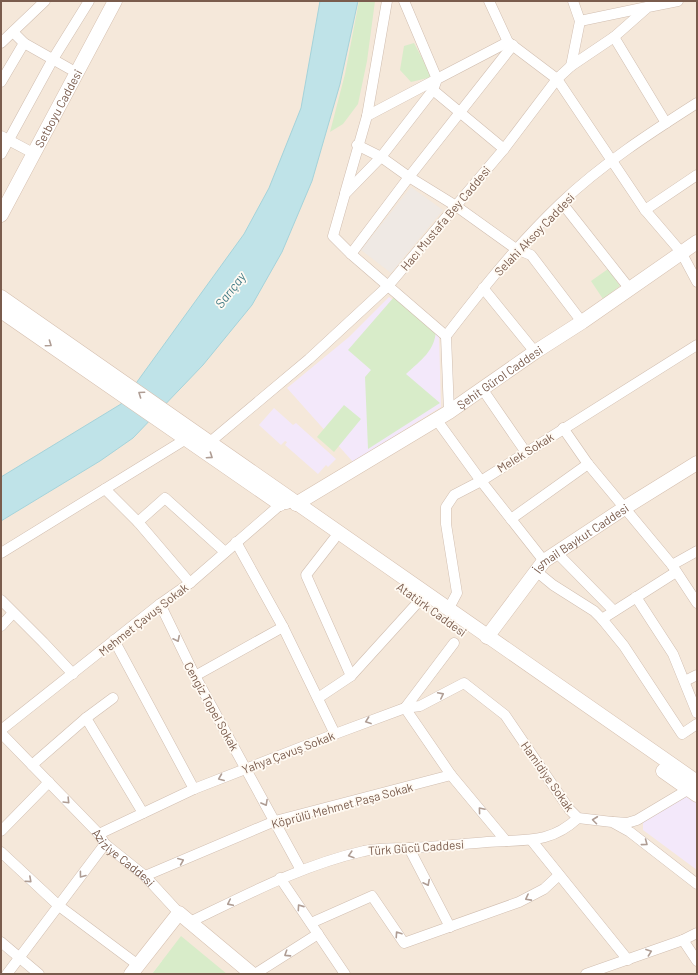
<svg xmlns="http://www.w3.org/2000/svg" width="698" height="975" viewBox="0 0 698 975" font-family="Barlow,sans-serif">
  <rect width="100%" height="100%" fill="#fdf6ec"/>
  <path fill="#f5e8da" d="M1,1H697V974H207L162,961L152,974H1Z"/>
  <path fill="#efe9e4" d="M411,187L443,210L391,273L361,250Z"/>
  <path fill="#f3e8fa" d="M389,297L439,336L441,407L353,462L287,388L349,337Z
    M274,408L293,425L296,423L336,459L328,467L326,465L318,474L285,445L287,442L285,441L281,445L259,425Z
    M686,796L697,803V870L643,830V820Z"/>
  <path fill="#d8ecc9" d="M359,1H375L367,61L358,104L343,124L330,132L345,74Z
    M414,43L432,77L411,82L400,70L404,46Z
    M608,269L620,286L603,299L591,281Z
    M394,297L436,330C435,351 421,360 406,374L440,403L368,449L365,377L371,370L348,350Z
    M344,405L361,419L334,452L317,437Z
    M181,936L227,974H152Z"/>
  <path fill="#bfe3e8" stroke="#a5d3da" d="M320,1H358L340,84L312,181L282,252L252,305L203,365L133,438L100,461L1,521V477L121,404L244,234L269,188L301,108Z"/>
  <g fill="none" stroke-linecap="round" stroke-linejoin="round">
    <defs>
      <g id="street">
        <path d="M489,1L508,42L557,79L645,210L681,252L697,282"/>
        <path d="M573,1L580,21"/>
        <path d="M13,32L24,43L70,69"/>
        <path d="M614,37L666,123"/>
        <path d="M1,43L45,1"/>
        <path d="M571,66L580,21L647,7"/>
        <path d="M1,82L24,43"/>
        <path d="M433,90L504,149"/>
        <path d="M367,116L437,79L404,1"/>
        <path d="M1,136L33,153"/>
        <path d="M357,145L381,157L409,177L456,206L516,249L531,255L582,322"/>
        <path d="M1,154L53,59L89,1"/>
        <path d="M345,193L367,116L387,1"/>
        <path d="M562,203L629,288"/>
        <path d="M645,210L697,175"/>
        <path d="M351,254L409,177L513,45"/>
        <path d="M483,288L535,352"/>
        <path d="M446,336L351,254L333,236L345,194L381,157L433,90L437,79L508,42"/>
        <path d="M483,390L525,451"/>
        <path d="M449,412L446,336C482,289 518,244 561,203C602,164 650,133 697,103"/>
        <path d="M436,419L481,481L544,561"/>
        <path d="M563,428L588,464L672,565L697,603"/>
        <path d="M210,442L309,359L388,286L504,149L557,79L571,66L614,37L648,7L678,1"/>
        <path d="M105,489L138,522L190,583"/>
        <path d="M511,519L588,464"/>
        <path d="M138,522L165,498L225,552"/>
        <path d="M334,539L306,575L351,676"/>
        <path d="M236,542L283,627L335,734"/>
        <path d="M1,553L186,439"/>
        <path d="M557,553L614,611"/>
        <path d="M672,565L697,551"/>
        <path d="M536,571L553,585L594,611L602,619L624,646L682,734L697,724"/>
        <path d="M636,597L673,654L697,713"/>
        <path d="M1,600L43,642L73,674"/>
        <path d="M160,604L195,676L301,870"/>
        <path d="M448,610L457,593L446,524V507L454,495L481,481L697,345"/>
        <path d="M602,619L676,572"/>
        <path d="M1,626L13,613"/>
        <path d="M114,640L194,789"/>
        <path d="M195,676L283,627"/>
        <path d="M685,681L697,675"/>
        <path d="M318,698L351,676L420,600"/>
        <path d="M405,708L451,775L506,841"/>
        <path d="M405,708L454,643"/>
        <path d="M86,718L113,698"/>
        <path d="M1,730L160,604L190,583L281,504H287"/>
        <path id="s1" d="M1,733L99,834L105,844L145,876L179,913"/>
        <path d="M32,765L86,718L143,813"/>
        <path d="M614,822L627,823L637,820L689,789"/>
        <path d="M1,831L49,782"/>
        <path d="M99,834L194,789L335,734L405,708L420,706L464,683L505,715L569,809L578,818L612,822L630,832L697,884"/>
        <path d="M532,841L628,960"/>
        <path d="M409,848L450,927"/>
        <path d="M1,852L59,906L138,965"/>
        <path d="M145,876L275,821L451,775"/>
        <path d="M280,878L345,974"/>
        <path d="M190,922C246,895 302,865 364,851C379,848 394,848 409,848C435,847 461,844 487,842C524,839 549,845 578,818"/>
        <path d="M311,923L372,896L404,943L519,902L544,889L559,875"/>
        <path d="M683,940L697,961"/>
        <path d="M1,942L39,974"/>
        <path d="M7,974L105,844"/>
        <path d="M255,974L318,934"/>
        <path d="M586,974L683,940L697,933"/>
      </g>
      <g id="secondary">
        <path id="s2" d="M1,215L115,1"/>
        <path d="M1,297L697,782"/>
        <path d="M1,311L280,504"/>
        <path id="s3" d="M296,504L449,412L535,352L582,322L697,242"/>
        <path id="s4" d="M487,637L544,561L626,507L697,463"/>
        <path d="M663,771L697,795"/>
        <path d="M131,974L179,913L252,974"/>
      </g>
    </defs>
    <use href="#street" stroke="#d1beb0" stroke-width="11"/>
    <use href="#secondary" stroke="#d6c0b0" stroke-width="15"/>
    <use href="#street" stroke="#fff" stroke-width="10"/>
    <use href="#secondary" stroke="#fff" stroke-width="14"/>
  </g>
  <defs><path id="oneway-chevron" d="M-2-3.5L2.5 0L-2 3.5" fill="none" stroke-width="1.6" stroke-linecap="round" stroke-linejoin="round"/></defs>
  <g stroke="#af9d94">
    <use href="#oneway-chevron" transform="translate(49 344) rotate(35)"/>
    <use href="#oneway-chevron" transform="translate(141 394) rotate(-145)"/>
    <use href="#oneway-chevron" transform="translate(210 456) rotate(34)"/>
    <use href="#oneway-chevron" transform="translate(177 639) rotate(64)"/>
    <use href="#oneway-chevron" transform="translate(441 695) rotate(-27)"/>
    <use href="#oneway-chevron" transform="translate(368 721) rotate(160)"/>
    <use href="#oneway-chevron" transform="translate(221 778) rotate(158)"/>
    <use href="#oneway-chevron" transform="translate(67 801) rotate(46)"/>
    <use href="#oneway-chevron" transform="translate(265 803) rotate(61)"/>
    <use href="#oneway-chevron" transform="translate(481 810) rotate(-130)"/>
    <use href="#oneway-chevron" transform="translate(595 820) rotate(-173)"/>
    <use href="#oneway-chevron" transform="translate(645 843) rotate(37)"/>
    <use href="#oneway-chevron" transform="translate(351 855) rotate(163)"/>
    <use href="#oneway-chevron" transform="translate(181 861) rotate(-23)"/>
    <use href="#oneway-chevron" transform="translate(82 875) rotate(127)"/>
    <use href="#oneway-chevron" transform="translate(29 880) rotate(42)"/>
    <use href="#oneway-chevron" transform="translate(427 883) rotate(63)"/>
    <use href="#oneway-chevron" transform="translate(528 898) rotate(152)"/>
    <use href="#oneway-chevron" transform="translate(230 903) rotate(154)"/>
    <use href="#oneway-chevron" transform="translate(300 907) rotate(-125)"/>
    <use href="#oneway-chevron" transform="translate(398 934) rotate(-124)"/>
    <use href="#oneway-chevron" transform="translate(649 952) rotate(-20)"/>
    <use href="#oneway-chevron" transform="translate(287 954) rotate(147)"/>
  </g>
  <g text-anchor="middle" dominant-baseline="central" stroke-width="3.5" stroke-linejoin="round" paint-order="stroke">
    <g font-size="12" fill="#7a5c4d" stroke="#fffaf3">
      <text stroke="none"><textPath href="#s2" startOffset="121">Setboyu Caddesi</textPath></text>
      <text transform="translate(445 218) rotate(-50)">Hacı Mustafa Bey Caddesi</text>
      <text transform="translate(534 234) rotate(-46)">Selahi Aksoy Caddesi</text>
      <text stroke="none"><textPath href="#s3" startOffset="240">Şehit Gürol Caddesi</textPath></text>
      <text transform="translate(525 452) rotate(-32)">Melek Sokak</text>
      <text stroke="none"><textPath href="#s4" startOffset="138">İsmail Baykut Caddesi</textPath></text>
      <text transform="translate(432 609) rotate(36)">Atatürk Caddesi</text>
      <text transform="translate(143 619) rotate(-38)">Mehmet Çavuş Sokak</text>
      <text transform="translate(212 706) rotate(61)">Cengiz Topel Sokak</text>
      <text transform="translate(288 752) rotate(-21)">Yahya Çavuş Sokak</text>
      <text transform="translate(548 776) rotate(55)">Hamidiye Sokak</text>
      <text transform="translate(342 805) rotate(-15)">Köprülü Mehmet Paşa Sokak</text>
      <text transform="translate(416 847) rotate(-4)">Türk Gücü Caddesi</text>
      <text stroke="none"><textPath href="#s1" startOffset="175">Aziziye Caddesi</textPath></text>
    </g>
    <g font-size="13" font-style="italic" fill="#437c86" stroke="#fffaf3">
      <text transform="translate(230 290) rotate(-52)">Sarıçay</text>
    </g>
  </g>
  <rect width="698" height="975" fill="none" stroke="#7a5c4d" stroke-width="4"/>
</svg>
